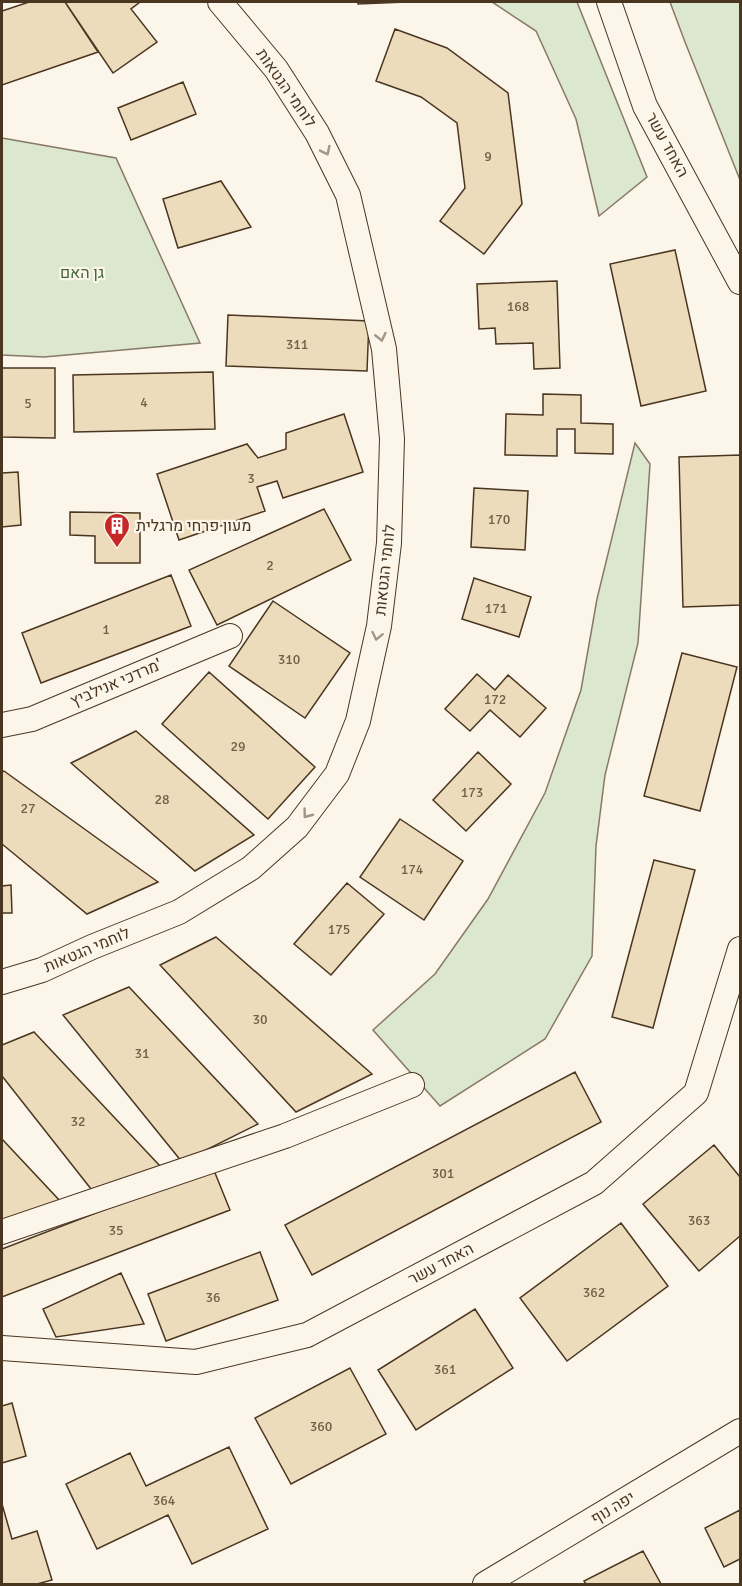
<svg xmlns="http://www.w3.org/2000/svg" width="742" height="1586" viewBox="0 0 742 1586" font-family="Signika,Heebo,sans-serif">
  <rect width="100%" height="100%" fill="#fbf6e9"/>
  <path fill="#dce7d0" stroke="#887966" stroke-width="1.5" d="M492,2H577L647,177L599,216L576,119L536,31Z
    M670,2H740V180L685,42Z
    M2,138L116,158L200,343L44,357L2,355Z
    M635,443L650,464L638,643L605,775L596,846L592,956L545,1039L440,1106L373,1030L435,974L488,899L545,793L581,690L597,599Z"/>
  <path fill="#ecdcbc" stroke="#4a3520" stroke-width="1.5" d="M29,2H65L98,52L2,85V11Z
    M65,2H140L131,9L157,42L113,73Z
    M358,2H406L358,4Z
    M395,29L447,48L508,93L522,204L484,254L440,221L465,188L457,123L421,97L376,81Z
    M183,82L196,114L131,140L118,108Z
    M221,181L251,227L178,248L163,199Z
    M675,250L706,391L641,406L610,264Z
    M557,281L560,368L534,369L533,343L496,344L495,328L479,329L477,284Z
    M228,315L369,321L367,371L226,366Z
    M2,368H55V438L2,437Z
    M213,372L215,429L74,432L73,375Z
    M543,394L581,395V423L613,424V454L575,453V429H557V456L505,455L506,414L543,415Z
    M344,414L363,472L283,498L277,481L257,487L265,511L179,540L157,474L247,444L258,458L286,449V433Z
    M740,455V605L683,607L679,457Z
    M18,472L21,525L2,527V473Z
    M474,488L528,491L525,550L471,547Z
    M324,509L351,560L217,625L189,570Z
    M70,512L140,513V563H95V536L70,535Z
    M171,575L191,626L41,683L22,633Z
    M474,578L531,597L519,637L462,619Z
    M273,601L350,653L305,718L229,666Z
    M682,653L737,667L700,811L644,796Z
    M209,672L315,767L268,819L162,724Z
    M477,674L495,690L508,675L546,708L520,737L490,710L470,731L445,709Z
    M136,731L254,835L195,871L71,763Z
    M478,752L511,784L466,831L433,800Z
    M4,771L158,882L87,914L2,844V772Z
    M400,819L463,861L424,920L360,877Z
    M654,860L695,870L653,1028L612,1017Z
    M347,883L384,914L331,975L294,944Z
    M11,885L12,913H2V886Z
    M216,937L372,1074L296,1112L160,965Z
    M129,987L258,1124L182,1162L63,1015Z
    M34,1032L160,1166L95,1194L2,1076V1045Z
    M575,1072L601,1122L312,1275L285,1225Z
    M2,1139L61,1202L2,1223Z
    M714,1145L740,1177V1236L699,1271L643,1204Z
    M213,1168L230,1210L2,1297V1249Z
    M621,1223L668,1286L567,1361L520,1298Z
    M260,1252L278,1300L166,1341L148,1294Z
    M121,1273L144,1324L56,1337L43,1309Z
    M475,1309L513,1368L416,1430L378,1370Z
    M350,1368L386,1434L291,1484L255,1418Z
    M12,1403L26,1456L2,1463V1406Z
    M229,1447L268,1529L192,1564L168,1515L97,1549L66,1484L130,1453L146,1486Z
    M2,1504L12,1539L37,1531L52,1580L37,1584H2Z
    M740,1510V1559L724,1567L705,1528Z
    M643,1551L661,1584H586L584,1581Z"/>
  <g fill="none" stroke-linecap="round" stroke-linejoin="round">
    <defs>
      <path id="minor" d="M609,2L645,106L740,282
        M2,725L32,719L230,636
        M2,982L42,970L92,947L179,912L251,868L297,827L337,774L358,721L379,626L389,543L392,439L384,349L348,195L317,133L276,69L220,2
        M2,1232L285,1136L412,1085
        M2,1348L196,1362L307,1335L594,1183L696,1093L740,949
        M485,1584L740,1431"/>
    </defs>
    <use href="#minor" stroke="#4a3520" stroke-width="26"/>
    <use href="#minor" stroke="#fbf6e9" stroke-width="24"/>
  </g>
  <defs><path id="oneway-chevron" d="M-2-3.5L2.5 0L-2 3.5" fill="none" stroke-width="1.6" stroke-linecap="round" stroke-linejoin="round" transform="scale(1.5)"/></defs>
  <g stroke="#a29684">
    <use href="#oneway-chevron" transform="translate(326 151) rotate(64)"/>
    <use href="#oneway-chevron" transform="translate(381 337) rotate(77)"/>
    <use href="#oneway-chevron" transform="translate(377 636) rotate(102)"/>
    <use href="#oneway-chevron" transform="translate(307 814) rotate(127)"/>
  </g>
  <defs>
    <symbol id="building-pin" viewBox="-11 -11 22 30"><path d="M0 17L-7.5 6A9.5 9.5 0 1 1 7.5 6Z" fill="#c62828" stroke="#fbf6e9"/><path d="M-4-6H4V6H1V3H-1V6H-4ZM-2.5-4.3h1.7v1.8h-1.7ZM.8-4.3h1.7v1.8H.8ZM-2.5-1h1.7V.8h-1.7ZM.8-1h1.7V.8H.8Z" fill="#fff"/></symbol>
  </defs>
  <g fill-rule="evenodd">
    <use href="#building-pin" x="102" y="511" width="30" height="40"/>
  </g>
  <g text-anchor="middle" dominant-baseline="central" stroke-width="4.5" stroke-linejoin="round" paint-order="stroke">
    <g font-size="14" fill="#725f47">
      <text x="488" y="156">9</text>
      <text x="518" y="306">168</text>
      <text x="297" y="344">311</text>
      <text x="144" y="402">4</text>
      <text x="28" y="403">5</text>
      <text x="251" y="478">3</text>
      <text x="499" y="519">170</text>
      <text x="270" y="565">2</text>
      <text x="496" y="608">171</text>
      <text x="106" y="629">1</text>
      <text x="289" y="659">310</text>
      <text x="495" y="699">172</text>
      <text x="238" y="746">29</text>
      <text x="472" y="792">173</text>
      <text x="162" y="799">28</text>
      <text x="28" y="808">27</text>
      <text x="412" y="869">174</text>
      <text x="339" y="929">175</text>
      <text x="260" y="1019">30</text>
      <text x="142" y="1053">31</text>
      <text x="78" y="1121">32</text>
      <text x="443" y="1173">301</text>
      <text x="699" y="1220">363</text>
      <text x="116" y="1230">35</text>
      <text x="594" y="1292">362</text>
      <text x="213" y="1297">36</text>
      <text x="445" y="1369">361</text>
      <text x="321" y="1426">360</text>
      <text x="164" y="1500">364</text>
    </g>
    <g font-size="16" fill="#4a3520" stroke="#fbf6e9">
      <text transform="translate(286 88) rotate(55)">לוחמי הגטאות</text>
      <text transform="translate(667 145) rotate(61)">האחד עשר</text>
      <text transform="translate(385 570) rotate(-84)">לוחמי הגטאות</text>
      <text transform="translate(116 683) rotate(-23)">מרדכי אנילביץ'</text>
      <text transform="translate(87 950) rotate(-23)">לוחמי הגטאות</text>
      <text transform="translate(441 1264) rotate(-28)">האחד עשר</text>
      <text transform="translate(613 1508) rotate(-31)">יפה נוף</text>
    </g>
    <g font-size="16" fill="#436837" stroke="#fbf6e9">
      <text x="82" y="273">גן האם</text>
    </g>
    <g font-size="16" fill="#4a3520" stroke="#fbf6e9" text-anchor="start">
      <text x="136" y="526">מעון פרחי מרגלית</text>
    </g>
  </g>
  <rect width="742" height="1586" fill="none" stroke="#4a3520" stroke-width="6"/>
</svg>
